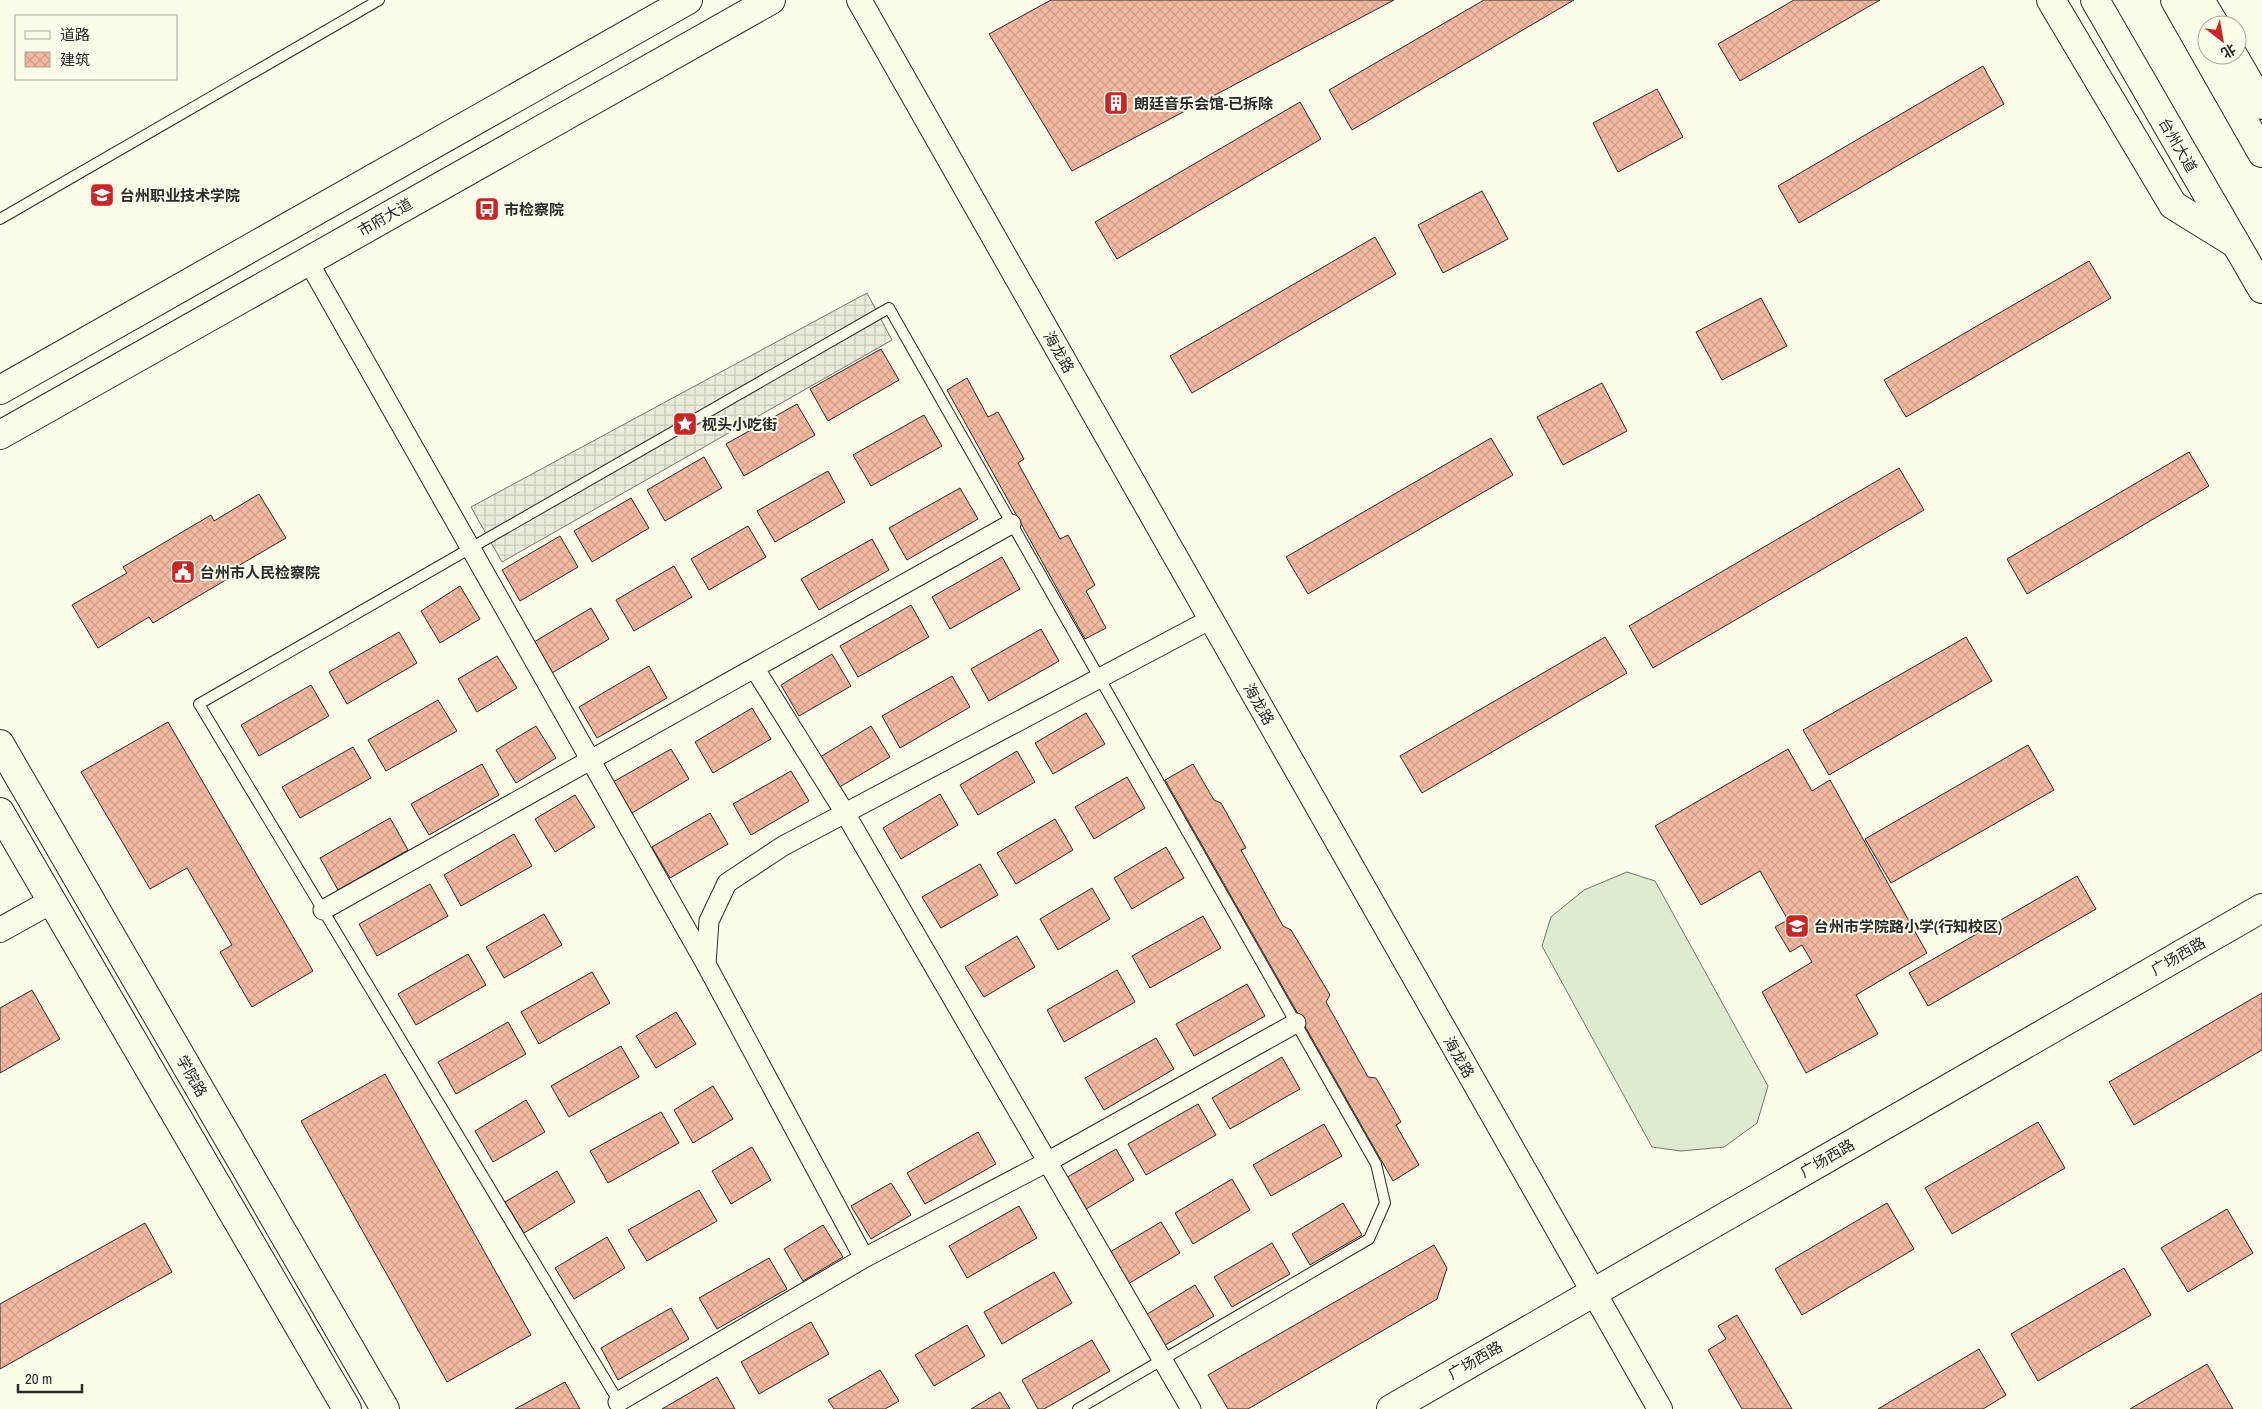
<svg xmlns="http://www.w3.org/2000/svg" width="2262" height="1409" viewBox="0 0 2262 1409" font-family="'Archivo Narrow','Noto Sans SC',sans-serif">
  <defs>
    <pattern id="plaza-grid" width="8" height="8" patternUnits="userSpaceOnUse" patternTransform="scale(1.25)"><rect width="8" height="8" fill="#eceadb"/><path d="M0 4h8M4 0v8" fill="none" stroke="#cbc9bc"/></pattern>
    <pattern id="building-cross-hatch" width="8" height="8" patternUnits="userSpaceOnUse" patternTransform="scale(1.25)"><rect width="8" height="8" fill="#f2b8a0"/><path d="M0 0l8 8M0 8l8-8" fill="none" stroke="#d09e8a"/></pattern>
  </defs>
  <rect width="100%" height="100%" fill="#fdfbea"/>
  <path fill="#deebd1" stroke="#74746e" d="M1627,872L1655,881L1768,1086L1757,1123L1724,1147L1681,1151L1652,1147L1542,946L1551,917L1584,890Z"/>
  <path fill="url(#plaza-grid)" stroke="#74746e" d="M867,293L892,340L502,562L471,507Z"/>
  <path fill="url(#building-cross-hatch)" stroke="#2b2b2b" d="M1051,0H1394L1072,171L989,34Z
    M1484,0H1574L1352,130L1329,90Z
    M1794,0H1880L1740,81L1718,44Z
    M1983,66L2004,104L1799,223L1778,186Z
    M1657,89L1683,137L1618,172L1593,123Z
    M1300,102L1321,139L1117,259L1095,222Z
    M1482,191L1508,239L1443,273L1418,225Z
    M1375,237L1396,274L1192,393L1170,356Z
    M2089,261L2111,298L1906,417L1884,380Z
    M1761,298L1787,346L1722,380L1696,332Z
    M881,349L899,380L828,421L810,389Z
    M967,378L988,417L998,412L1024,459L1018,463L1060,539L1068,535L1095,585L1086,591L1106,628L1085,639L947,390Z
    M1602,383L1627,431L1563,465L1537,417Z
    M797,404L815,435L744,476L726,444Z
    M924,415L942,446L871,486L853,455Z
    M1491,438L1513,475L1308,594L1286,557Z
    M2189,452L2209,486L2027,594L2007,559Z
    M704,457L722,488L665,521L647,490Z
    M1899,468L1924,510L1653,668L1629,626Z
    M828,471L845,502L775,542L757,511Z
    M960,488L978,519L907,560L889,528Z
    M259,494L286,538L238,566L241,571L153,623L149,617L98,648L72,605L127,573L123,567L211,515L214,521Z
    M631,498L649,528L592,562L574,531Z
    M748,526L766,557L709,590L691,559Z
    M560,536L578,567L520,601L502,570Z
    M872,539L889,570L819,610L801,579Z
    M1002,557L1020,589L950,629L932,597Z
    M674,566L692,597L634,631L616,600Z
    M460,586L480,619L440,643L421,611Z
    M911,605L929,637L858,677L840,646Z
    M591,608L609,639L552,673L534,642Z
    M1041,629L1059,661L989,701L971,669Z
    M399,632L417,663L347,704L329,672Z
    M1605,637L1627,673L1422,793L1400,756Z
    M1966,637L1992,681L1829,775L1803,730Z
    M832,654L851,686L799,716L781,685Z
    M497,656L517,688L477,712L458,679Z
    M649,666L667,698L597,738L579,707Z
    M952,676L970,707L900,748L882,716Z
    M311,685L329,716L259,756L241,725Z
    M438,700L457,731L386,771L368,740Z
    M752,708L771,739L713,773L695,742Z
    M1086,713L1105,744L1053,774L1035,743Z
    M168,722L313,971L252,1007L220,952L232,945L187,868L150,889L81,772Z
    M536,726L556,758L516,783L496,750Z
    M871,726L890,757L838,788L820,757Z
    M2028,745L2054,790L1891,883L1865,839Z
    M353,747L371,778L300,818L282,787Z
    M671,749L689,779L632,813L613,782Z
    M1788,749L1812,791L1830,780L1927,953L1856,995L1878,1034L1806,1073L1762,992L1812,962L1802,945L1790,952L1775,927L1788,920L1760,871L1701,905L1655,826Z
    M1017,751L1035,782L978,815L960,785Z
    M482,764L499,795L429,835L411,804Z
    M1193,764L1214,800L1221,803L1246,848L1241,850L1283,926L1291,930L1330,995L1326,1002L1368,1077L1376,1078L1401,1122L1396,1125L1419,1165L1393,1181L1165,780Z
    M791,771L809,801L751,835L733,804Z
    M1127,777L1145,808L1094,839L1075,807Z
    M940,794L958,825L901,859L883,828Z
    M575,795L595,827L555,852L535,819Z
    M710,813L728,844L670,878L652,847Z
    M390,818L408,850L338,890L320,858Z
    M1055,819L1073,850L1016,884L997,853Z
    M514,834L532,866L461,906L444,875Z
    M1166,847L1184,878L1132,909L1114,878Z
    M980,864L998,895L941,928L922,897Z
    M2077,876L2096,909L1928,1006L1909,973Z
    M430,884L448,916L377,956L359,924Z
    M1092,888L1110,919L1058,950L1040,919Z
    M544,914L562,945L504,978L486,947Z
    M1203,916L1221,948L1150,988L1132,956Z
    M1017,936L1035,967L984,997L965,967Z
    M468,954L486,985L416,1025L398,994Z
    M1117,970L1135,1002L1064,1042L1047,1010Z
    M592,972L610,1003L539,1044L521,1012Z
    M1247,984L1265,1016L1194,1056L1176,1024Z
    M32,990L60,1039L0,1073V1008Z
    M2262,993V1050L2134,1125L2109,1082Z
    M676,1012L696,1044L656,1068L636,1036Z
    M508,1022L526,1054L456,1094L438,1062Z
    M1156,1038L1174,1069L1104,1110L1085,1078Z
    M621,1046L639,1077L569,1117L551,1086Z
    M1282,1057L1300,1089L1230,1129L1212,1098Z
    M385,1074L531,1335L447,1382L301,1121Z
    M713,1086L733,1119L693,1143L674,1110Z
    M526,1100L545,1132L493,1162L475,1131Z
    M1198,1104L1216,1135L1146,1175L1128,1144Z
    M661,1112L679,1143L608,1183L590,1151Z
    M2038,1122L2065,1168L1952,1234L1925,1188Z
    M1324,1124L1342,1156L1271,1196L1253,1165Z
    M978,1132L996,1164L925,1204L907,1173Z
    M752,1147L771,1180L731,1204L712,1171Z
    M1116,1149L1134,1180L1083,1211L1064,1179Z
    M557,1171L575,1202L524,1233L505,1202Z
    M1232,1179L1250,1210L1193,1244L1175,1213Z
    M891,1183L911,1215L871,1239L851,1206Z
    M699,1190L717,1221L647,1261L628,1230Z
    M1343,1203L1362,1235L1310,1265L1292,1234Z
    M1887,1203L1914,1249L1802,1315L1775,1269Z
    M1019,1206L1037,1238L967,1278L949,1246Z
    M2227,1209L2253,1253L2188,1292L2161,1248Z
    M1161,1222L1180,1253L1128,1284L1110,1252Z
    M145,1223L172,1272L0,1369V1304Z
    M823,1225L843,1257L803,1281L784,1249Z
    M607,1237L625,1268L574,1299L555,1268Z
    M1272,1243L1290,1274L1232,1307L1214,1277Z
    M1434,1245L1447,1268L1437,1299L1248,1409H1228L1208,1375Z
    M769,1258L787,1289L717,1329L699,1298Z
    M2124,1268L2151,1315L2038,1381L2011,1334Z
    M1054,1272L1072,1303L1002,1344L984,1312Z
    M1195,1285L1214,1316L1162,1347L1144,1316Z
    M671,1308L689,1339L618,1380L601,1348Z
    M1737,1315L1792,1409H1742L1708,1350L1726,1339L1718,1326Z
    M811,1322L829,1354L759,1394L741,1362Z
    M967,1325L985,1356L934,1386L915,1355Z
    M1092,1340L1110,1371L1044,1409H1038L1022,1380Z
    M1979,1349L2006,1395L1983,1409H1878Z
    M2207,1364L2233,1409H2130Z
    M880,1370L899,1401L885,1409H834L828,1400Z
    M717,1377L735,1409H662Z
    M565,1382L580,1409H515Z
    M1000,1392L1010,1409H971Z"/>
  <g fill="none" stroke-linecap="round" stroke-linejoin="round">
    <defs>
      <path id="service" d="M0,219L379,0
        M620,1404L199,704L889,308L1376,1164L1385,1203L1369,1239L1078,1409"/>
      <path id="minor" d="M308,261L706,964L864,1258
        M755,669L845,813L1191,1409
        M323,910L1011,524
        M706,964L709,921L727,883L783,846L1211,619
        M618,1402L864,1258L1047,1162L1296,1023"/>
      <path id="tertiary" d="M859,0L1660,1409
        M0,930L52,901"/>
      <path id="secondary" d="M2051,0L2173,205L2236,244
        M2200,0L2215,25
        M2233,55L2262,105
        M0,744L385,1409
        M0,812L347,1409
        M1391,1409L2262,908"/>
      <path id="primary" d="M2095,0L2262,289
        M2175,0L2262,153
        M0,390L688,0
        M0,435L771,0"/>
    </defs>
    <use href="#service" stroke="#2b2b2b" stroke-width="12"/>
    <use href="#minor" stroke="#2b2b2b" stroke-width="21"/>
    <use href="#tertiary" stroke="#2b2b2b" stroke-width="26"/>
    <use href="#secondary" stroke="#2b2b2b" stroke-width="30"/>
    <use href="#primary" stroke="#2b2b2b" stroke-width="30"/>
    <use href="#service" stroke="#fdfbea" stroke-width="10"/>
    <use href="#minor" stroke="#fdfbea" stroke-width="19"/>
    <use href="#tertiary" stroke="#fdfbea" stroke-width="24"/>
    <use href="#secondary" stroke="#fdfbea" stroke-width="28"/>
    <use href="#primary" stroke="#fdfbea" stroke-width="28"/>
  </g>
  <defs>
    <symbol id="building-square" viewBox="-11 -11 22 22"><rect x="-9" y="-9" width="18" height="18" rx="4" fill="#c62828" stroke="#fdfbea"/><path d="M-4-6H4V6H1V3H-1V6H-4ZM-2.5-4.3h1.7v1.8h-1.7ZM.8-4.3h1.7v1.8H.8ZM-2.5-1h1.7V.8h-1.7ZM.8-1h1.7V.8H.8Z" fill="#fff"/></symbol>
    <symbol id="university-square" viewBox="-11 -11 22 22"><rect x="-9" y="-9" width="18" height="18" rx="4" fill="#c62828" stroke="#fdfbea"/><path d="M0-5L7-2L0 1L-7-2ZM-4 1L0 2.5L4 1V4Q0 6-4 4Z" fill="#fff"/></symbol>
    <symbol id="bus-square" viewBox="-11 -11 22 22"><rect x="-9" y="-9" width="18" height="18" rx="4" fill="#c62828" stroke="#fdfbea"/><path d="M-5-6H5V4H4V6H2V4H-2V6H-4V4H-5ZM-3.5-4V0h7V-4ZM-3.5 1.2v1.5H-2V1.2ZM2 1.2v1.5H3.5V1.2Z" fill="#fff"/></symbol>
    <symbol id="sight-square" viewBox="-11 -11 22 22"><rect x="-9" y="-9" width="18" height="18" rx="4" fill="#c62828" stroke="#fdfbea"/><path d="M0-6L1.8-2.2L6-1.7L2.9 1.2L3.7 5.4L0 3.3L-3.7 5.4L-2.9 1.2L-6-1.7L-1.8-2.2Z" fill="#fff"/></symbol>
    <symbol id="civic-square" viewBox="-11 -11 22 22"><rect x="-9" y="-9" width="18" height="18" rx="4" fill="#c62828" stroke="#fdfbea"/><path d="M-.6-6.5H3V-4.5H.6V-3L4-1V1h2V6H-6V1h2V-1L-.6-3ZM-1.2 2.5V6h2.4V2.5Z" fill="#fff"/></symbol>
    <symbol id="school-square" viewBox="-11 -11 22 22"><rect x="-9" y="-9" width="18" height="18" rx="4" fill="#c62828" stroke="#fdfbea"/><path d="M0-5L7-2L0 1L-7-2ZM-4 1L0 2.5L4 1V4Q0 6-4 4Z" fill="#fff"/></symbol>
  </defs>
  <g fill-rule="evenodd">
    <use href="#building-square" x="1102" y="89" width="28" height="28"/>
    <use href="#university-square" x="88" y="181" width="28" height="28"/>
    <use href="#bus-square" x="473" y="195" width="28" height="28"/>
    <use href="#sight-square" x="671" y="410" width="28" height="28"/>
    <use href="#civic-square" x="169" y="558" width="28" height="28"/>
    <use href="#school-square" x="1783" y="912" width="28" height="28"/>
  </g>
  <g text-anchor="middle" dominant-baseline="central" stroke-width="4" stroke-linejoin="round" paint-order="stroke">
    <g font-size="15" font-weight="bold" fill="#2b2b2b" stroke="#fdfbea" text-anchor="start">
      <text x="1134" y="103">朗廷音乐会馆-已拆除</text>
      <text x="120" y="195">台州职业技术学院</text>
      <text x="504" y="209">市检察院</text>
      <text x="702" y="424">枧头小吃街</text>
      <text x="200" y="572">台州市人民检察院</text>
      <text x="1814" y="926">台州市学院路小学(行知校区)</text>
    </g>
    <g font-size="15" fill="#2b2b2b" stroke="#fdfbea">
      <text transform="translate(2178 145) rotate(60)">台州大道</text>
      <text transform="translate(385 217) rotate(-30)">市府大道</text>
      <text transform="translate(1059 352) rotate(60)">海龙路</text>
      <text transform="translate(1259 704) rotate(60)">海龙路</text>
      <text transform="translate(2178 956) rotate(-30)">广场西路</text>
      <text transform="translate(1459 1057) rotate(60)">海龙路</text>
      <text transform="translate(192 1076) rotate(60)">学院路</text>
      <text transform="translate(1827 1158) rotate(-30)">广场西路</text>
      <text transform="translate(1475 1360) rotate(-30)">广场西路</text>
    </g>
  </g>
  <rect x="15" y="15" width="162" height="65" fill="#fdfbea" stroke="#a9a89e"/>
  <rect x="25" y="31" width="25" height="8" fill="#fdfbea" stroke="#a9a89e"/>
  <text x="60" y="40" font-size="15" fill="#2b2b2b">道路</text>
  <rect x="25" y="52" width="25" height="15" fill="url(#building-cross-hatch)" stroke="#a9a89e"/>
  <text x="60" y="65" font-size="15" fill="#2b2b2b">建筑</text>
  <g transform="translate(2222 40) rotate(149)"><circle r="24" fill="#fdfbea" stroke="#a9a89e"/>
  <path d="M0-4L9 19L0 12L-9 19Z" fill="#c62828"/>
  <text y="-8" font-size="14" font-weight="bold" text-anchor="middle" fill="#2b2b2b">北</text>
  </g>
  <path d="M18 1384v8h64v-8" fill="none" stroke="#2b2b2b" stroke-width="2.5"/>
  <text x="25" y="1384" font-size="15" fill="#2b2b2b" stroke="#fdfbea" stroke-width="4" paint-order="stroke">20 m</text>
</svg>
